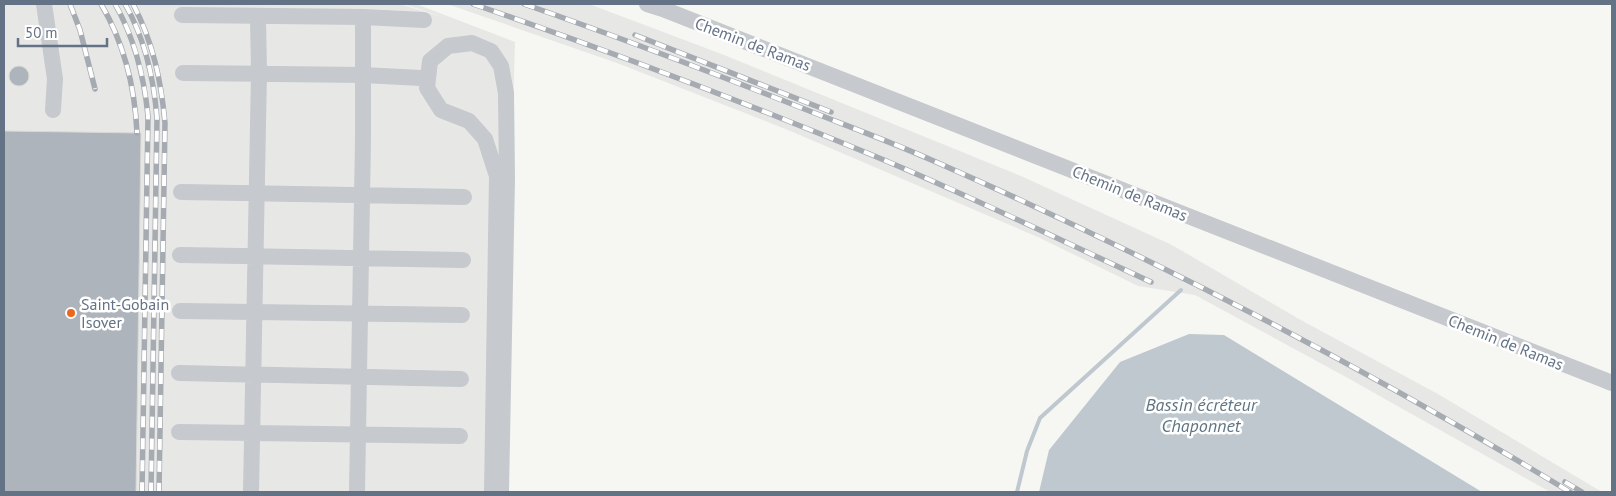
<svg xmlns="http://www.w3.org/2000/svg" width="1616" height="496" viewBox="0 0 1616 496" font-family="'PT Sans',sans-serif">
  <rect width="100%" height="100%" fill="#f6f7f3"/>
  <path fill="#e7e8e6" d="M4,4H400L445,18L404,4H416L515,42L502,492H4Z
    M447,4H589L719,53L1021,176L1172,245L1299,319L1438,394L1602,492H1550L1346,377L1195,295L1138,286L1040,238L788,130L617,63Z"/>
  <path fill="#bfc8cf" d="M1189,334L1224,335L1482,492H1039L1049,450L1120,362Z"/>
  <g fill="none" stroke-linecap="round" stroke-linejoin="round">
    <path stroke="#bfc8cf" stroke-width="4" d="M1017,492L1027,451L1040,418L1181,290"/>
  </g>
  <path fill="#aeb4bb" stroke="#d8d8d5" d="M9 76a10 10 0 1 1 20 0a10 10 0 1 1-20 0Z
    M4,131L141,133L136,492H4Z"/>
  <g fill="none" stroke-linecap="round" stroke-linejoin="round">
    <path stroke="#c6c9cd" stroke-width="16" d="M44,4L55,79L53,110
      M647,4L663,9L1612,383
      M182,15L363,17V139L357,492
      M363,17L424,20
      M183,73L363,75L421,78
      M181,192L464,197
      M180,255L463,260
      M180,311L462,315
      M179,373L461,379
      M179,432L460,436
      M251,492L259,73L258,17
      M492,492L497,176L485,139L469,121L441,110L427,88L430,61L448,46L472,43L491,51L501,66L506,93L507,178L501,492"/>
    <defs>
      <path id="rail" d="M70,4L80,30L95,89
        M101,4C124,43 135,88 137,133
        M115,4C135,39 144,76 148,116L142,492
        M125,4C145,39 154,79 157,119L151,492
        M133,4C153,42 161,80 165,123L159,492
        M473,4C607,50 741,101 872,155C966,194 1058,239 1151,282
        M524,4C619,37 713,73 807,110C850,127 894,143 936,162C1154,258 1366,368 1570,492
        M635,35L831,112
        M1565,482L1582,492"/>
    </defs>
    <use href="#rail" stroke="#a6abb2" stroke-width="5.5"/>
    <use href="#rail" stroke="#fff" stroke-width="4" stroke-dasharray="11" stroke-linecap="butt"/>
  </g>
  <circle fill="#ec661d" stroke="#fff" stroke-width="2" cx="71" cy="313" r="5"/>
  <g text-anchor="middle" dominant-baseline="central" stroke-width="5" stroke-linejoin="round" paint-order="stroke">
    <g font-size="16" fill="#647286" stroke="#fff">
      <text transform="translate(753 44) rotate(21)">Chemin de Ramas</text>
      <text transform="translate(1130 193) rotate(22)">Chemin de Ramas</text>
      <text transform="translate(1506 342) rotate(22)">Chemin de Ramas</text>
    </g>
    <g font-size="16" fill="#647286" stroke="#fff" text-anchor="start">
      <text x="81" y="304">Saint-Gobain<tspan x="81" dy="18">Isover</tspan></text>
    </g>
    <g font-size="18" font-style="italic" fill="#5f7482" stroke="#fff">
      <text x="1201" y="404">Bassin écréteur<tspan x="1201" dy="21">Chaponnet</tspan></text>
    </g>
  </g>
  <rect width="1616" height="496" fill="none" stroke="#647286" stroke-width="10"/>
  <path d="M18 38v8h89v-8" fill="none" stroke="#647286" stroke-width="2.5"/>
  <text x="25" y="38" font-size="15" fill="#647286" stroke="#ffffff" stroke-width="4" paint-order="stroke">50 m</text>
</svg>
